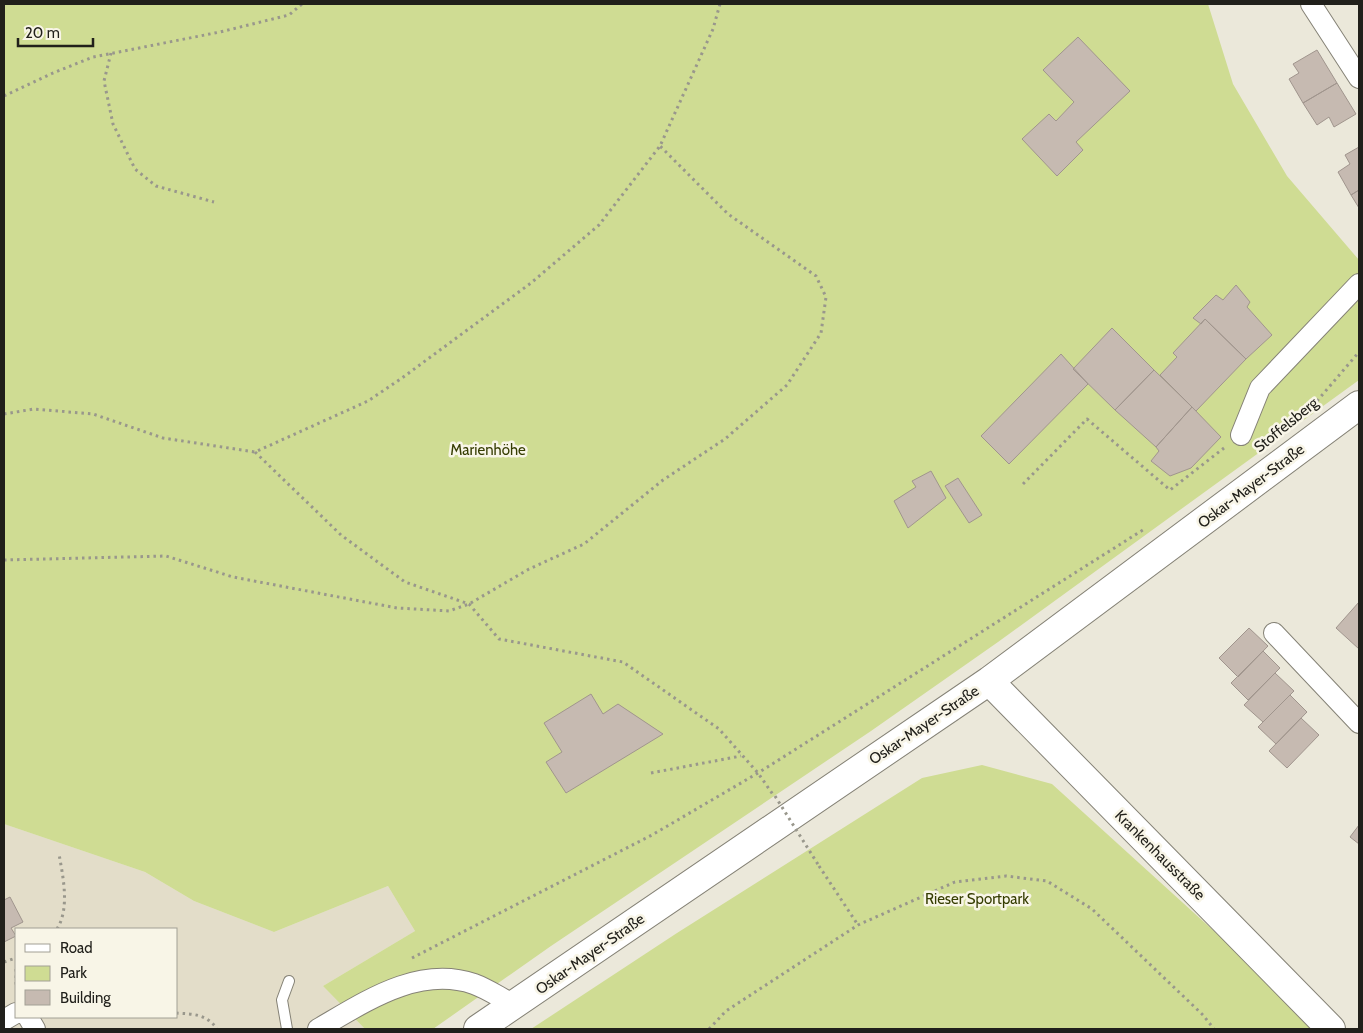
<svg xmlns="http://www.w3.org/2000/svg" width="1363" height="1033" viewBox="0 0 1363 1033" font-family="Cabin,sans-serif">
  <rect width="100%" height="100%" fill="#ebe8da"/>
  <path fill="#e3ddc9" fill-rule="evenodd" d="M4,824L145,872L194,901L274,932L388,886L415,931L323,986L365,1029H4ZM16,929H176V1017H16Z"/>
  <path fill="#cfdc93" d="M4,4H1208L1233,84L1287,176L1359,260V380L998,642L871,731L551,946L433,1029H365L323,986L415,931L388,886L274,932L194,901L145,872L4,824Z
    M982,765L1052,784L1322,1029H531L677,933L922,778Z"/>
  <path fill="#c6bab1" stroke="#a0958d" d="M1078,37L1130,91L1076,142L1083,150L1057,176L1022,139L1049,114L1056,121L1074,102L1043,70Z
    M1317,50L1337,83L1303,103L1289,79L1299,73L1293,64Z
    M1337,83L1356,114L1334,127L1329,117L1317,125L1303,103Z
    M1359,147V190L1351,195L1338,172L1350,164L1345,155Z
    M1359,190V208L1351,195Z
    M1236,285L1250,302L1247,307L1272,335L1246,359L1205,319L1201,324L1193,318L1216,295L1223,300Z
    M1205,319L1246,359L1196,411L1160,375L1177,357L1173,353Z
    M1112,328L1154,370L1115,410L1073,369Z
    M1061,354L1088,384L1009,464L981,436Z
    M1154,370L1192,407L1156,447L1115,410Z
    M1192,407L1221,437L1191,468L1170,476L1151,461L1159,451L1156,447Z
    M931,471L946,498L908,528L894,501L916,487L912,481Z
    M958,478L982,515L969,523L945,486Z
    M1359,602V649L1336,628Z
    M1249,628L1268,646L1238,677L1219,658Z
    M1263,651L1280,668L1248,700L1231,683Z
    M1275,673L1294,691L1263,722L1244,705Z
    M591,694L603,714L618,704L663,734L566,793L546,762L562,752L544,723Z
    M1290,695L1307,712L1276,744L1258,727Z
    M1301,718L1319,735L1287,768L1269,751Z
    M1359,825V844L1350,837Z
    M10,897L23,922L11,928L16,936L4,942V900Z"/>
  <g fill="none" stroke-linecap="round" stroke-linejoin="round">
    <defs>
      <path id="lane" d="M287,1029L282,1000L289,981"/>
      <path id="street" d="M1311,4L1359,78
        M1241,435L1260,388L1359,284
        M1274,633L1359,723
        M28,1017L35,1029
        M4,1020L16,1013
        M318,1029C365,1002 418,965 474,984C488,989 502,999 515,1005"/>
      <path id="secondary" d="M989,681L1331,1029
        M478,1029L989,681L1359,405"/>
    </defs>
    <use href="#lane" stroke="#858276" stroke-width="12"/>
    <use href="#street" stroke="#858276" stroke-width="22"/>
    <use href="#secondary" stroke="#858276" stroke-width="30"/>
    <path stroke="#99978c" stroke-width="3" stroke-dasharray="2.5 4" stroke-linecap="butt" d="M111,53L104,81L113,124L135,169L156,186L214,202
      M4,96L53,73L93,57L220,32L289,15L302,4
      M1317,401L1359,352
      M4,414L34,409L93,414L163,438L255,452L368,401L402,378L531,283L599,225L660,146L713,29L720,4
      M255,452L341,535L405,582L469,604L499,639L623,662L719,729L758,773L774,796
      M1023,484L1087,419L1170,490L1224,448
      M4,560L166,556L233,577L397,608L449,611L469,604L529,569L584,544L663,480L725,439L787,385L821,333L826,297L816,276L728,214L660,146
      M651,773L741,756
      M819,866L858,925
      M57,929C70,908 63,877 59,854
      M412,958L652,835L758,773L1146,528
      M4,962L16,958
      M16,969V985
      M176,1013C193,1014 207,1014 217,1029
      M709,1029L726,1011L858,925L955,882L1006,876L1047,881L1092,909L1203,1015L1214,1029"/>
    <use href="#lane" stroke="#fff" stroke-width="10"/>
    <use href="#street" stroke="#fff" stroke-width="20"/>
    <use href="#secondary" stroke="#fff" stroke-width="28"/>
    <path stroke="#99978c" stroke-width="3" stroke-dasharray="2.5 4" stroke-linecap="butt" d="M775,796L819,866"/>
  </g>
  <g text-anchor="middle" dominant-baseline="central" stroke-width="5" stroke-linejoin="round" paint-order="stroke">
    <g font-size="15" fill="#21201b" stroke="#f8f5e7">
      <text transform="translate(1286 425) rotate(-39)">Stoffelsberg</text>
      <text transform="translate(1251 486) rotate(-37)">Oskar-Mayer-Straße</text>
      <text transform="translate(924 725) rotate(-34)">Oskar-Mayer-Straße</text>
      <text transform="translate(1160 855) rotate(45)">Krankenhausstraße</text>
      <text transform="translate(590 954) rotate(-35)">Oskar-Mayer-Straße</text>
    </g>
    <g font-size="15" fill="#363d02" stroke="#f8f5e7">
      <text x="488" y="450">Marienhöhe</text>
      <text x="977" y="899">Rieser Sportpark</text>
    </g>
  </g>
  <rect width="1363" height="1033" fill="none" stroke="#21201b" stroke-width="10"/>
  <rect x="15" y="928" width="162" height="90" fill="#f8f5e7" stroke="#a2a095"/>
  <rect x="25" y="944" width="25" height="8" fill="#ffffff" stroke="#a2a095"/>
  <text x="60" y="953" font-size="15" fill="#21201b">Road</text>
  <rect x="25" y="966" width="25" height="15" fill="#cfdc93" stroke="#a2a095"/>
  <text x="60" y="978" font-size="15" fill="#21201b">Park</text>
  <rect x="25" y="990" width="25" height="15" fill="#c6bab1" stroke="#a2a095"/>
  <text x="60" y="1003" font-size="15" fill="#21201b">Building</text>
  <path d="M18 38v8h75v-8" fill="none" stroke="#21201b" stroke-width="2.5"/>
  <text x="25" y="38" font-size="15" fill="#21201b" stroke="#f8f5e7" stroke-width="4" paint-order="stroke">20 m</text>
</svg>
